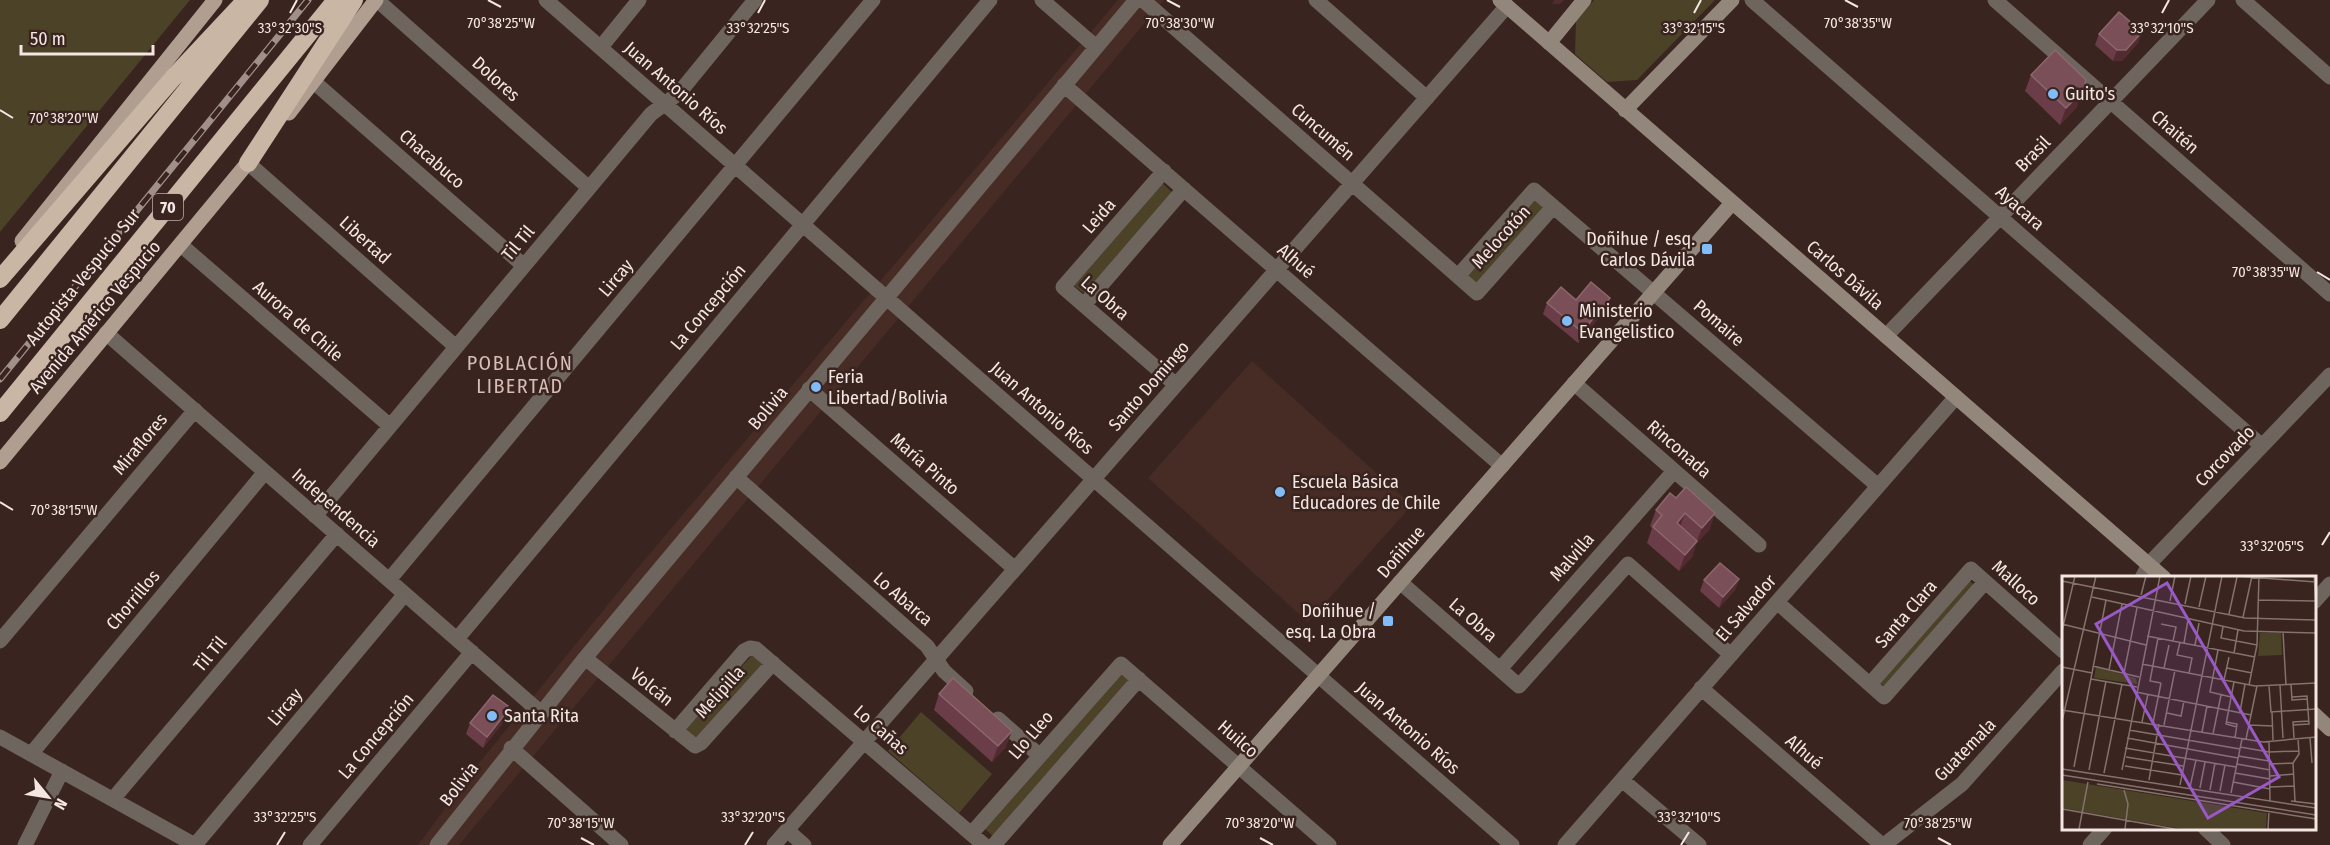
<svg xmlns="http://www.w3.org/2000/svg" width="2330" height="845" viewBox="0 0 2330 845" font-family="'Fira Sans Condensed',sans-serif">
  <rect width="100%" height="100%" fill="#39241f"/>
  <path fill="#472c25" d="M1118,0H1164L459,845H418L475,768L636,570Z
    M1252,361L1412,505L1308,622L1148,478Z"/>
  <path fill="#4b4227" d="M0,0H190L0,232Z
    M1594,0H1715L1637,80L1607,82L1575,54L1576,21Z
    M1160,181L1174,194L1086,295L1073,285Z
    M1534,195L1547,207L1478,286L1465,275Z
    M1968,579L1976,587L1886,688L1876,680Z
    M754,653L762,660V665L693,741L685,729Z
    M1121,670L1134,680L996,839L983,827Z
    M921,712L992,774L959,813L888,751Z"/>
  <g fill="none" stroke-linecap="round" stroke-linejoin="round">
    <path stroke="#6d655e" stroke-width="15" d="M377,0L589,188
      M546,0L1512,845
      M1042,0L1096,47
      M1143,0L1477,293L1553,207
      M1316,0L1427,98
      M1752,0L2262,446
      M1995,0L2330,294
      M2243,0L2330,77
      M601,47L639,0
      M314,82L524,266
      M1064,85L1502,466
      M248,163L456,347
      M1164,171L1063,287L1176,385
      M181,245L390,426
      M1458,276L1534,190L1878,486
      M1084,305L1184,189
      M106,333L540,712
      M1886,336L2208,0
      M1574,383L1759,545
      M809,389L1015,569
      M736,477L927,646L944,671L966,691
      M315,516L651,114L679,93L755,0
      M2142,578L2149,564L2330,375
      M389,580L873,0
      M1400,582L1519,686L1628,564L1731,655
      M1777,602L1884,697L1985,582
      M2314,602L2330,584
      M457,639L990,0
      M0,641L195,410
      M585,658L695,746L701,743L773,663
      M1500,669L1674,471
      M1870,684L1971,569L2063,651
      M1701,688L1882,845
      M998,719L1039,755
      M675,731L744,651L750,648L756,649L984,845
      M0,737L195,845
      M511,748L621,845
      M31,754L265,472
      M1622,780L1699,845
      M113,799L337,534
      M2205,828L2223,845
      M787,830L804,845
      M971,834L1121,664L1329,845
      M25,845L62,771
      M195,845L405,594
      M310,845L472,652
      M437,845L585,658L1136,0
      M774,845L1507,6
      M994,845L1139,679
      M1565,845L1956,397
      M1884,845L1962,784L2063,671
      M2090,845L2105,828"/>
    <path stroke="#93867b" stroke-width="15" d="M1500,0L2164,578
      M1549,43L1584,0
      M1625,110L1732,0
      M2314,714L2330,729
      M1170,845L1732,203"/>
    <path stroke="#b09f91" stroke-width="15" d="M289,113L376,0
      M22,241L215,0
      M0,462L255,154"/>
    <path stroke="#cab6a5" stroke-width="18" d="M248,163L354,0
      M0,279L173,78L246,0
      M0,320L260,0
      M0,413L336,0"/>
    <defs>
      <path id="rail" d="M0,379L308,0"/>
    </defs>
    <use href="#rail" stroke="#a08f8b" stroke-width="7"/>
    <use href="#rail" stroke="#39241f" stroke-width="4.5" stroke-dasharray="14" stroke-linecap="butt"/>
  </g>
  <path fill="#6b3d48" d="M2142,32L2138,43L2122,61H2113L2095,45L2099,34Z
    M2031,75L2077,107L2060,125L2025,91Z
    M1576,300L1606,309L1578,343L1543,314L1547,303Z
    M1676,498L1710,529L1696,544L1692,557L1679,571L1647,543L1652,528L1650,526L1656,510Z
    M1739,579L1735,590L1719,608L1700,591L1704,580Z
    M939,694L1006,747L992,762L934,710Z
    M470,723L502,724L483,748L466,734Z"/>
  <path fill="#512b30" d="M1554,0H1564L1560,4H1552Z
    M2142,32L2138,43L2122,61H2113L2117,50Z
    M2083,91L2077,107L2060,125L2066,108Z
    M1610,298L1606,309L1578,343L1582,332Z
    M1685,513L1679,530L1677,523Z
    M1715,513L1710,529L1696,544L1692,557L1679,571L1685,555L1697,541L1702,528Z
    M1739,579L1735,590L1719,608L1723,597Z
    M506,713L502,724L483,748L487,737Z
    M1012,731L1006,747L992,762L998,746Z"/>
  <path fill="#7a4f58" stroke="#8d676e" stroke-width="1.5" d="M2119,12L2142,32L2126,50H2117L2099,34Z
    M2055,50L2086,80L2083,91L2066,108L2031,75Z
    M1591,282L1610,298L1582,332L1547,303L1561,287L1576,300Z
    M1686,487L1715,513L1702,528L1685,513L1677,523L1697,541L1685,555L1653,527L1662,515L1656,510L1670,493L1676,498Z
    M1720,563L1739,579L1723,597L1704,580Z
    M953,678L1012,731L998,746L939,694Z
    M493,695L508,706L506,713L487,737L470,723Z"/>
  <path fill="none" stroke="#f4e6e3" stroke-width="2" d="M488,0L501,7M1167,0L1180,7M1845,0L1858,7M290,13L297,0M758,13L765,0M1694,13L1701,0M2162,13L2169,0M0,110L13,118M2317,272L2330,280M0,502L13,510M2322,545L2330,532M581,838L594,845M1260,838L1273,845M1938,838L1951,845M277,845L285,832M745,845L753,832M1681,845L1689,832"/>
  <g fill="#81bcfa" stroke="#39241f" stroke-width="2">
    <circle cx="2053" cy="94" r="6"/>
    <rect x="1701" y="243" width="12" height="12" rx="3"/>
    <circle cx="1567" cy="321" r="6"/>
    <circle cx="816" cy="387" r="6"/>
    <circle cx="1280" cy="492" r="6"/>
    <rect x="1382" y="615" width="12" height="12" rx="3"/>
    <circle cx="492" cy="716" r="6"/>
  </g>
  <g text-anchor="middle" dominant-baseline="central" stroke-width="5" stroke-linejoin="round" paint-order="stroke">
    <rect fill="#39241f" stroke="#bcaca8" stroke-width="1.5" x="153" y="194" width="30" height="26" rx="4.5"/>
    <g font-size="16" font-weight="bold" fill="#f4e6e3">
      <text x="168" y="207">70</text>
    </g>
    <g font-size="18" fill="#f4e6e3" stroke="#39241f">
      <text transform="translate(496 79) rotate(42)">Dolores</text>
      <text transform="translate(676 88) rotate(41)">Juan Antonio Ríos</text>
      <text transform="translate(1323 132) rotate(41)">Cuncumén</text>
      <text transform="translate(2175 132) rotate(41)">Chaitén</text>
      <text transform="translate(2033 154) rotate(-46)">Brasil</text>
      <text transform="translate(432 159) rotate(41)">Chacabuco</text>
      <text transform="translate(2020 208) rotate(41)">Ayacara</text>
      <text transform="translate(1099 216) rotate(-49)">Leida</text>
      <text transform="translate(1501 237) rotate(-48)">Melocotón</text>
      <text transform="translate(365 240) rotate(42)">Libertad</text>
      <text transform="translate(518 243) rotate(-50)">Til Til</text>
      <text transform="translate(1296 261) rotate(41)">Alhué</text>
      <text transform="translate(1845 275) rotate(41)">Carlos Dávila</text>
      <text transform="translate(83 277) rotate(-51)">Autopista Vespucio Sur</text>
      <text transform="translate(616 278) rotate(-50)">Lircay</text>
      <text transform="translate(1105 298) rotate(41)">La Obra</text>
      <text transform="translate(708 307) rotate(-50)">La Concepción</text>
      <text transform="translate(95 317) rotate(-50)">Avenida Américo Vespucio</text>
      <text transform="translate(298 321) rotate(41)">Aurora de Chile</text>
      <text transform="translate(1719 323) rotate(41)">Pomaire</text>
      <text transform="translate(1149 386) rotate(-49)">Santo Domingo</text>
      <text transform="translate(768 408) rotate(-50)">Bolivia</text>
      <text transform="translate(1042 408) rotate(41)">Juan Antonio Ríos</text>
      <text transform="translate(140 444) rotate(-50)">Miraflores</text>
      <text transform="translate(1679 449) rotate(41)">Rinconada</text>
      <text transform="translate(2225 456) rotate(-46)">Corcovado</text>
      <text transform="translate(925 464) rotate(41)">María Pinto</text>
      <text transform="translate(336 508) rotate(41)">Independencia</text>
      <text transform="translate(1401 552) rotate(-49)">Doñihue</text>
      <text transform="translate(1572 557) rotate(-49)">Malvilla</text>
      <text transform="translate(2016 583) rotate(42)">Malloco</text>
      <text transform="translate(903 599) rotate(41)">Lo Abarca</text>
      <text transform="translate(133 600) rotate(-50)">Chorrillos</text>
      <text transform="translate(1746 608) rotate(-49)">El Salvador</text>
      <text transform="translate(1906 614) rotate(-49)">Santa Clara</text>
      <text transform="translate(1473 620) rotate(41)">La Obra</text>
      <text transform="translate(210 654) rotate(-50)">Til Til</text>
      <text transform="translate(652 687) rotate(39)">Volcán</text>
      <text transform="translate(720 692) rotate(-48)">Melipilla</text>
      <text transform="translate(285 707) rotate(-50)">Lircay</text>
      <text transform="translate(1408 728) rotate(41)">Juan Antonio Ríos</text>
      <text transform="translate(881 730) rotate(41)">Lo Cañas</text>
      <text transform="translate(1031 735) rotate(-49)">Llo Lleo</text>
      <text transform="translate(376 736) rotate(-50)">La Concepción</text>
      <text transform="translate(1238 739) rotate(41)">Huilco</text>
      <text transform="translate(1965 750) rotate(-46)">Guatemala</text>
      <text transform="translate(1804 752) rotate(41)">Alhué</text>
      <text transform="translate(459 784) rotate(-52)">Bolivia</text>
    </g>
    <g font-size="18" fill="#f4e6e3" stroke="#39241f" text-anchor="start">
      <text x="2065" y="94">Guito's</text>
      <text x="1695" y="239" text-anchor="end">Doñihue / esq.<tspan x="1695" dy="21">Carlos Dávila</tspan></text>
      <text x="1579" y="311">Ministerio<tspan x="1579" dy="21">Evangelistico</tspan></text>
      <text x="828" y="377">Feria<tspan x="828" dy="21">Libertad/Bolivia</tspan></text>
      <text x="1292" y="482">Escuela Básica<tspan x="1292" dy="21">Educadores de Chile</tspan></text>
      <text x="1376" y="611" text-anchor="end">Doñihue /<tspan x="1376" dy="21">esq. La Obra</tspan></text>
      <text x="504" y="716">Santa Rita</text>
    </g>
    <g font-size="20" letter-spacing="1.5" fill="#d8bdb6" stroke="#39241f">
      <text x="520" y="363">POBLACIÓN<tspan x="520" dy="23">LIBERTAD</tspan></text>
    </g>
  </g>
  <g transform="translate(2062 576)">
    <rect width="254" height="254" fill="#39241f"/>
    <path d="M198,57H219L220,79L196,80ZM34,91L74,102L75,108L32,102ZM0,204L205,237L204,253H120L0,232Z" fill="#4b4227"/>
    <path fill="none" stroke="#84726d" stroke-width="1.5" d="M174,0L254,6M252,0L254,28M0,5L183,42L254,44M79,19L84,0M30,21L182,55L254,57M197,24L253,25M108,25L113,0M123,28L129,0M137,31L144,0M167,38L175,1M181,41L190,0M0,48L84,69M99,48L114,51L111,65M161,51L159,62L195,69M0,55L13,0M221,56L224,109M85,60L193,81M96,62L88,105L99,107M118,66L115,79L130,82L127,97M122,67L126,44M133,69L137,47M156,74L148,116L169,121M172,77L176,54M80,88L193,110L254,107M31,90L77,101M0,91L30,97M102,92L107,69M165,92L190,97M47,94L60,28M62,97L75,32M29,103L75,111M162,104L167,81M172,106L164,148L175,151M229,108L230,124L245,123M187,109L195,69L197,0M218,109L221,162M207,110L209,136L254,133M74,116L189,139M230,121L245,120L247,148L231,149M0,134L201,166L254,161M178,136L183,108M210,136L211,164M105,137L119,140L122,125M0,145L34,0M80,146L86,118M164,146L175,148L173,162M91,147L99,107M102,149L113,94M187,149L211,150M67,154L178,173M140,156L145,130M151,158L159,119M65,162L176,182M232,162L231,146L247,145M248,162L250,187M184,163L195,110M207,165L208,225M178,171L207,176L237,175M63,172L174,191M176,180L207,185M64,181L121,190M175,188L208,194M208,188L231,187M63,190L120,199M12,191L44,24M0,193L254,232M27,194L44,105M60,194L98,0M42,197L60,108M173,197L208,203M0,199L254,239M208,200L232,198M87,204L97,148M171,206L208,213M35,208L254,243M118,209L160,0M128,211L134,184M208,211L232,210M138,212L143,186M62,214L66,228L63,253M148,214L153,187M158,215L163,189M169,217L180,163M229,225L254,228M233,225L231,187L237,178L236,162M0,233L113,253M17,253L26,206M206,253L207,235"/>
    <path fill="#995ac8" fill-opacity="0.15" stroke="#995ac8" stroke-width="3" d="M105,7L217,201L146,242L34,48Z"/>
    <rect width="254" height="254" fill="none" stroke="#f4e6e3" stroke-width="3"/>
  </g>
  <g font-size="15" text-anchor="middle" fill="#f4e6e3" stroke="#39241f" stroke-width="5" stroke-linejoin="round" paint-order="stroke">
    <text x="1858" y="28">70°38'35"W</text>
    <text x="501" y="28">70°38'25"W</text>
    <text x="1180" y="28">70°38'30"W</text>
    <text x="290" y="33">33°32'30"S</text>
    <text x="758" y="33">33°32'25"S</text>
    <text x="1694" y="33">33°32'15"S</text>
    <text x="2162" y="33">33°32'10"S</text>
    <text x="64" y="123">70°38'20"W</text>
    <text x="2266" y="277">70°38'35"W</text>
    <text x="64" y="515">70°38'15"W</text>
    <text x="2272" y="551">33°32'05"S</text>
    <text x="285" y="822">33°32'25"S</text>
    <text x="753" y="822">33°32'20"S</text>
    <text x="1689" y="822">33°32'10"S</text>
    <text x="581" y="828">70°38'15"W</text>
    <text x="1260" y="828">70°38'20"W</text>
    <text x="1938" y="828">70°38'25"W</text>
  </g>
  <g transform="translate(48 797) rotate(120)" stroke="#39241f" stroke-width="4.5" paint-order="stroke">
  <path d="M0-4.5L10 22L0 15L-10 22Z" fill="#f4e6e3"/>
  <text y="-9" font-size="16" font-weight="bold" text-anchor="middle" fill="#f4e6e3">N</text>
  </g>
  <path d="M21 45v9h132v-9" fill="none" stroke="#f4e6e3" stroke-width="3"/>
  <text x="30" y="45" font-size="18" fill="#f4e6e3" stroke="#39241f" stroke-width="4.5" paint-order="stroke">50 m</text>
</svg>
